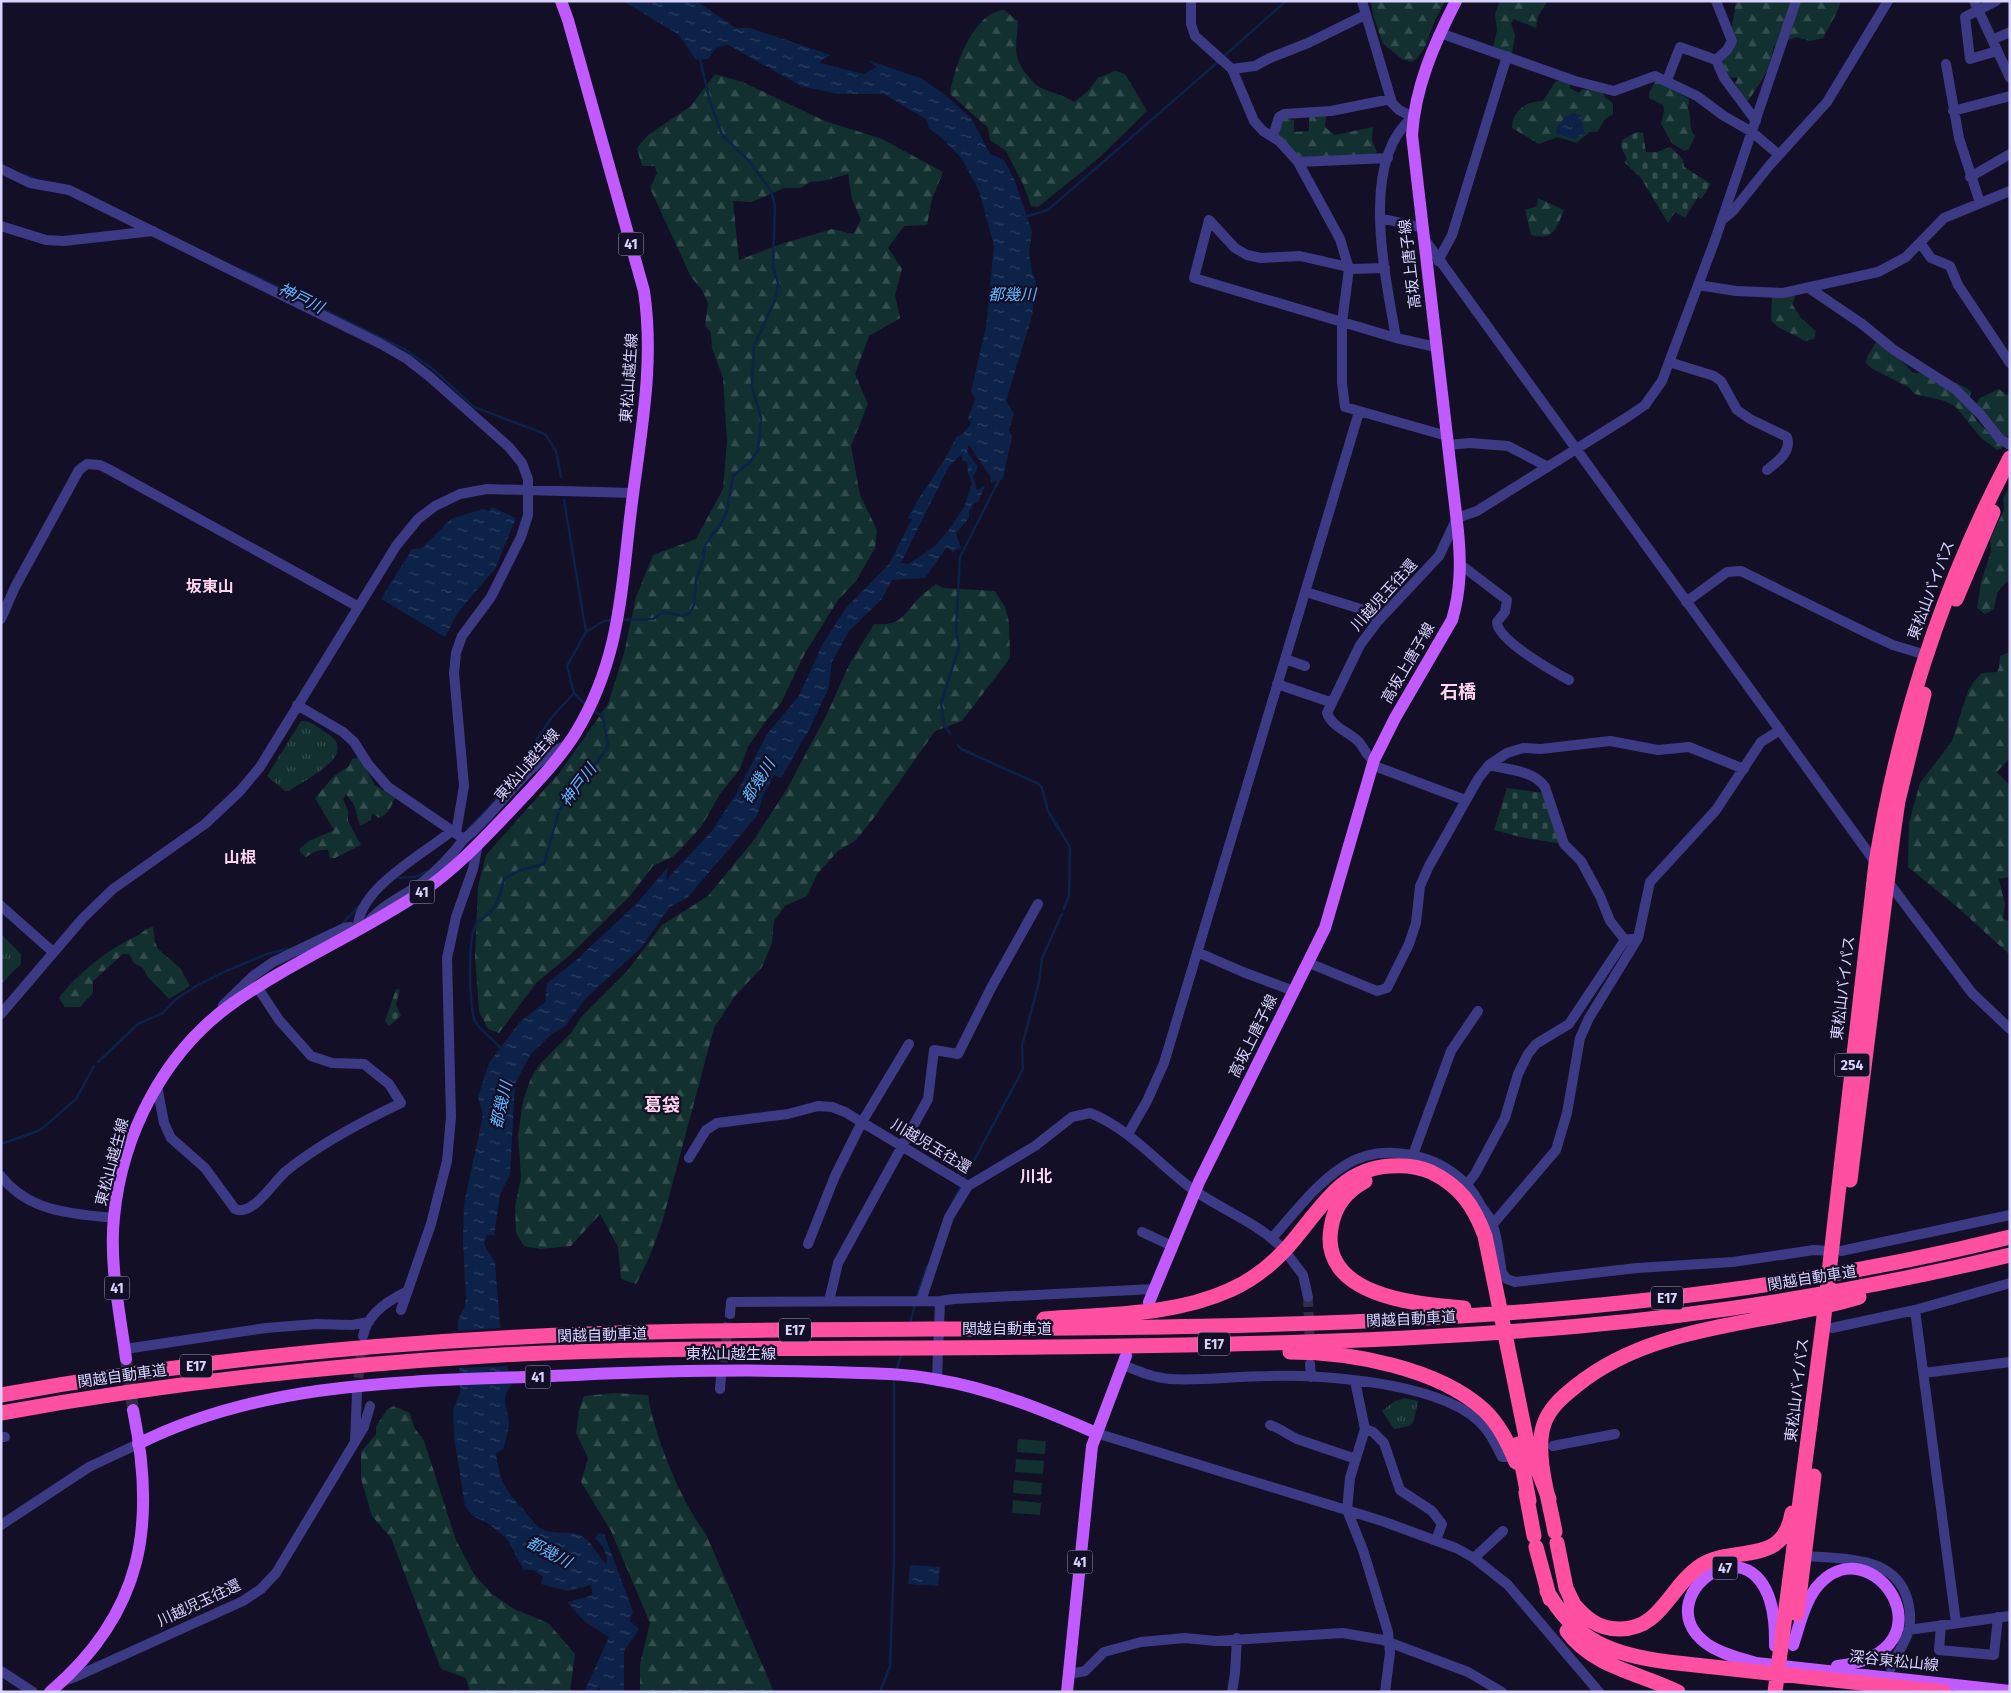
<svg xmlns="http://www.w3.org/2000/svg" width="2011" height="1693" viewBox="0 0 2011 1693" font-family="'Fira Sans','Noto Sans JP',sans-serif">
  <defs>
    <pattern id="grass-tufts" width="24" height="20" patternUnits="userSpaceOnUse" patternTransform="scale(1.25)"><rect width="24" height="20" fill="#12302f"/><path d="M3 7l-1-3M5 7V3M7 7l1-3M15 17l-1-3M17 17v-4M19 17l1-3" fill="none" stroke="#344d4e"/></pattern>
    <pattern id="forest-firs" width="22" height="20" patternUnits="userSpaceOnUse" patternTransform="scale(1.25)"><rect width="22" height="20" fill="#12302f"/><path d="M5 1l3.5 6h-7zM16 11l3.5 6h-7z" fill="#344d4e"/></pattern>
    <pattern id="cemetery-stones" width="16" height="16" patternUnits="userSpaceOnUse" patternTransform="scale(1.25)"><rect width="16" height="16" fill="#12302f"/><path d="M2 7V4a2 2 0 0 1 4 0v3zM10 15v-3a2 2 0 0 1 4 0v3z" fill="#344d4e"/></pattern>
    <pattern id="water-ripples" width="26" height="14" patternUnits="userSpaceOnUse" patternTransform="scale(1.25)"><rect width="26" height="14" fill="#0c2248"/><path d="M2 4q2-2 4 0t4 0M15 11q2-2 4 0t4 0" fill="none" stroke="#2f4163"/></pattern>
  </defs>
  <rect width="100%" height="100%" fill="#130f26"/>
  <path fill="url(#grass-tufts)" d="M301,721C310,720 318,727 325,732C362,753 308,778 289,791H285L267,776Z
    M1,934L21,954V964L1,984Z
    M1405,1398L1418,1401L1414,1420L1410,1426L1394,1429L1382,1411L1395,1401Z"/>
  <path fill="url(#forest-firs)" fill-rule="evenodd" d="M1371,1H1445C1442,8 1437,16 1434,23C1428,37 1426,53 1412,62L1402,59L1383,44L1373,15Z
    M1500,1H1547L1538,16L1536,28L1514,19L1511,23L1515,35L1512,55L1493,48L1497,30L1495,14Z
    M1736,1H1841L1836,14L1823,38L1810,41L1796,37L1774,46C1770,70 1762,80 1749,100L1745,101L1735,83L1738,78L1726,77L1722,63L1728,52Z
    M1004,10L1018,21C1017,45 1011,56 1028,76C1033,82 1037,87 1046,90C1056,94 1064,95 1074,102L1088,91L1098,78L1115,71L1125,74L1147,111L1099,158L1038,207L1031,206L1023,184L1006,151L990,140L988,128L950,94C954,68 973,12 1004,10Z
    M715,74L743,82L825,121L882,139L943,172L932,199L927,225L904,226L888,248L902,269L895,295L900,318L869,336L855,374L868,404L851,446L860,495L877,530L875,548L856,581L838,600L805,653L781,703L765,722L748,747L740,769L720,794L701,827L674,856L653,866L630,896L569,956L536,983L499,1033L488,1029L479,1011L475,956L478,887L486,855L560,772L608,704L624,653L636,597L653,555L696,539L723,489L727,441L723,378L712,348L711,333L705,325L708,303L702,290L691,277L650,188L657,173L655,166H642L637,148L648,135L691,106ZM848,174L852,199L861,220L853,234L832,229L781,244L739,260L733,201L752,202L784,188H801L810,182L823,181Z
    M1561,80L1570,84V88L1579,93L1582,89L1603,92L1605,97L1613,103V114L1605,119L1597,132H1590L1576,143L1558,137L1539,144L1512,128C1512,110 1527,101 1543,101L1555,82Z
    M1655,82H1661L1689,99L1688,109C1693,118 1687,127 1695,136L1689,149L1684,151L1672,143L1661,124L1664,111L1663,105L1649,98V93Z
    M1326,115L1325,127L1335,135L1373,127L1372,140L1377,152L1373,155L1307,159L1293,154L1277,134L1284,118L1294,120V132L1309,131V116Z
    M1538,198L1564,210C1556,229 1554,241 1531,235L1525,210L1537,206Z
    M1791,293L1795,297L1792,304L1801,318L1816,331L1814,339L1805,341L1778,327L1771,321L1772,297Z
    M1876,342L1900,359L1912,372C1917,374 1920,372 1925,373C1937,376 1962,384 1971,391L1968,407L1977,421L2003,447L2001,449L1997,450L1980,437L1956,407L1945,401L1915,394L1908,387L1871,368L1866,363L1867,357Z
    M1999,389L2007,395L2010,393V435L2004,438L1976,404L1980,398Z
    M2010,487V581L2006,582L1997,593L1994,609L1985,614L1977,608L1981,582L1991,552L1990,539L2004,510L2003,498Z
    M936,584L943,588L995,591L1005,607L1009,622L1010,658L962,721L935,731L873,819L856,840L838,851L818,873L807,896L785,906L774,921L772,943L762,967L735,996L714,1028L662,1223L649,1258L636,1284L621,1279L618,1247L600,1214L571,1246L540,1249L524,1246L516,1233L515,1207L521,1177L518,1135L523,1101L531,1078L539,1065L571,1033L583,1015L628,970L662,925L708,896L753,841L787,789L827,714L849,665L874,624C900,626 902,617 917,600C922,594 930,589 936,584Z
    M2010,652L2008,760L1997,772L2010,786V877L1999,879L2005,904L2003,918L2010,922V955L1956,906L1908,867L1909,823L1920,783L1952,741L1968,691L1974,681L1982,673L1997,672L1999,668L2000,656Z
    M359,757L375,785L395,798C391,807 388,814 379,818L372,813L371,820L360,826L354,805L346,794L343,800L348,810V821L361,845L335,858H330L328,850C320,849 313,852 306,857L300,852V848L309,841L334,830L315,798L334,776L349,766L352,759Z
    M153,927L155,942L158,949L180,968L190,986L169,999L147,976L143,968L134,963L129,954H123L93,981V993L80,1007H65L59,998C78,973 108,949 137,936C143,933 145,928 153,927Z
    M615,1393L648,1395C653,1433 682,1504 706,1534L774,1692H640V1664L650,1623L611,1531L581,1482L588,1458L576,1433L579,1411L584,1396Z
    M394,1406L410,1413L414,1427L424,1441L456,1540L474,1574L492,1594L514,1609L548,1623L575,1654L570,1692H470L466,1678L441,1669L391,1538L372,1516L361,1479V1452L376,1434V1426L387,1410Z"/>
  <path fill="url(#cemetery-stones)" d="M1637,132L1643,133L1646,152H1657L1670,147L1683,159L1684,167L1711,184L1701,199L1698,197L1685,218L1675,212L1668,223L1641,178L1624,162L1627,159L1621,147L1622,140Z
    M1507,788L1545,793L1562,844L1520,837L1494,830Z
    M396,989L400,990L396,1005L401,1016L389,1026L385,1021Z"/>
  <path fill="#12302f" d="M1018,1439L1046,1441L1045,1454L1017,1452Z
    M1016,1459L1044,1461L1043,1474L1015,1472Z
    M1014,1480L1042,1483L1041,1495L1013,1493Z
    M1013,1500L1041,1503L1040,1515L1012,1513Z"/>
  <path fill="url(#water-ripples)" fill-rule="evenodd" d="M623,1H696L736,28H750L831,55L821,60L820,63L863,74L877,67L868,60L920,78L944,94L971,118L990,154L1004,160L1015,181L1032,232L1029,253L1032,273L1036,282L1032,316L1006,401L1014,414L1009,430L1012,436L1003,479L991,483L990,476L969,445L967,452L978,467L973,477L977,490L985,486L978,502L974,503L969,511V518L956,533L961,548L953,552L947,547L925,578L892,580L881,600L849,631L832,662L829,687L810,728L781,778L774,775L762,798L757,816L688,897L670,907L640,949L588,996L565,1026L553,1033L530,1055L515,1084L510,1175L500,1194L494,1235H487L484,1244L495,1263L500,1325L511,1386C499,1397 509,1412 509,1425C508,1432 505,1441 504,1448L496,1454C501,1486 506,1490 527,1514C531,1518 535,1525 540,1528C553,1535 565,1531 578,1534C592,1539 596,1556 607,1564C607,1554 603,1544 595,1538L599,1533L604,1534L633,1611L630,1621L639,1629L624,1651V1692H601L599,1687L595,1692H584L609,1637L584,1621L567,1602L593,1595L591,1585L568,1591L541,1584L543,1577L534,1570H524L507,1539L489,1524L473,1516L465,1506L454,1437L453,1410L460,1393L458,1320L464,1308L466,1299L463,1242L464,1204L483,1115L478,1097L489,1063L520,1022L545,1002L547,983L573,963L637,903L668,867L666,880L711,832L736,794L767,734L799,696L822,645L846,608L889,564L912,519L908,518C922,490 944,466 956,437L963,434L971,423L968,419L975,399L971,391L986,327L994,246L979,191L962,159L944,140L929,128L927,120L884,94H838L801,86L728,45L716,48L708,59L696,60L678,34ZM962,454V460L967,462L968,473L972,483L965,505L952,526L936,545L909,564L901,563L949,466Z
    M1573,113L1580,116L1585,134L1574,139L1557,134L1556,129L1565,117Z
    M492,507L516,518L495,569L458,612L445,637L381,599L412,549L422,548L451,519L483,509L489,511Z
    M910,1565L940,1567L938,1586L908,1584Z"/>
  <path fill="#130f26" d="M503,1328L510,1366L457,1368L455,1331Z"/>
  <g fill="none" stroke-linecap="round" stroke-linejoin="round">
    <path stroke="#0c2248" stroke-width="2.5" d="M1223,57L1286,1
      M26,175L37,180
      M1024,217L1048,210L1219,61
      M245,271L404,349L433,369L474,407L545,434L556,451L561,477
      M564,500L586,632L567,666L574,693L586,705
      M621,620L653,619L663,612L683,616L690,613L694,605L696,580L703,560L705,545L722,522L727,510L733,476L751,461L758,450L761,417L752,387L754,346L776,298L778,283L773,267L775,205L771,191L750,162L722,135L709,98L700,59
      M586,632L604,621L613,620
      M950,733L944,725L941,703L959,647L956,629L960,557L1000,478
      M958,745L961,749L1039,784L1042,788L1048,811L1070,847L1069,895L1064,909
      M468,829L494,802L552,717L574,693
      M395,878L415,877L428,871
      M341,925L359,906
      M501,1049C495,1040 479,1030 475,1021C469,1007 467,935 477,923C481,918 488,916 492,911C499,902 501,890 504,879L518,871L544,864L559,810L581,785L608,746L603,717L593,710
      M98,1062L138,1024L163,1013L175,1000L196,986L226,971L267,954L287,949
      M1,1144L38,1131L44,1127L76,1099L94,1066
      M963,1181L1023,1069L1022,1046L1039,982L1042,958L1062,914
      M952,1203L961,1186
      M916,1299L927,1266
      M910,1323L915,1304
      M896,1371L902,1353
      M880,1692L890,1666L894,1559V1379"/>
    <path stroke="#312d47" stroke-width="10" stroke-dasharray="10 5" stroke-linecap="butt" d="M1308,1297L1310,1348
      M721,1377L730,1314
      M357,1393L362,1342"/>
    <path stroke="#312d47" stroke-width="12" stroke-dasharray="12 6" stroke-linecap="butt" d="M126,1359L133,1410"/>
    <path stroke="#3d3a85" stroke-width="10" d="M1191,1V24L1195,36L1232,69L1254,121L1263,131L1279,141L1298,162L1340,239L1349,269L1342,322V383L1345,407L1447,436
      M1362,1L1392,103L1399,110L1413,117C1358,161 1386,278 1396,338
      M1716,1L1732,41L1727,50L1716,60
      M1974,1L2010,78
      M1996,1L1965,17L1970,59L1997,51
      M1440,33L1575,81L1614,91L1655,76L1697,96L1724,116L1752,132L1779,155
      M1992,40L2010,32
      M1946,64L1959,138L1980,203
      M1232,69L1255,66L1270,58L1308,43L1365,15
      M1667,80L1680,47L1716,60L1724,78L1756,121
      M1953,111L2010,96
      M1273,136L1279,117L1284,114L1331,111L1391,99
      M1298,162L1388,158
      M1,169L30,183L69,190L381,344L407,359L430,377L509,447L522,463L528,479V515L521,537L491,597L462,636L456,653L454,673L464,786L456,833
      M1970,177L2010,154
      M1380,218L1423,228
      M1723,219L1733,211L1769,166L1827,102L1888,1
      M1209,220L1194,278L1396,338L1436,347
      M1209,220L1235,248L1247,255L1261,258L1300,256L1348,267
      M1,226L46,240L64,241L153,231
      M1425,240L1878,866
      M1921,244L1931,258L1950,266L1958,285L2010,363
      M1438,261L1452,235L1507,56
      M1349,269L1385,268
      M1698,285L1736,291L1783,293L1878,272L1906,257L1944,218L2010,191
      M1809,288L1862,324L1894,350L1955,389L1981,415L2000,439L2010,445
      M1669,362L1714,376L1721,381L1737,410L1750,419L1787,437C1792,452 1777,462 1767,470
      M1448,445L1470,443L1508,446L1548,467
      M1461,565L1507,600L1505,612L1497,622C1497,640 1554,672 1569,680
      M1306,592L1364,610L1378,621
      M1686,602L1727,572L1741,571L1867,633L1893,645L1926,655
      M1,619L15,587L79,470L87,464L100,465L110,470L357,606
      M1285,659L1305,666
      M1277,684L1330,702
      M297,705L343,732L354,742L368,764L388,787L464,839C496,814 530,758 567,745
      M1374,760C1366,756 1365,749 1359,742C1349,732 1332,727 1327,713L1360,645L1378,621L1439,556L1457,518L1477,511L1629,416L1645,405L1662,381L1715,240L1796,1
      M1372,765L1465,800
      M1489,765C1508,770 1533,770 1545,787L1564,844L1581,861L1600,896L1610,921L1625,940
      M1886,879L1972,993L2010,1029
      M1,906L53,952
      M367,924C381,905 402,897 420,884C437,871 451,856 464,839
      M1197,952L1243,972L1294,991
      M1309,963L1377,991L1387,988L1409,944L1416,923L1420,886L1429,866L1478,779L1489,765L1507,753L1523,748L1541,749L1610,741L1658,750L1689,747L1744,769
      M223,1010V1005L253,976L273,962L344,928L351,927L358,930C355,890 425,853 453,830
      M1,1014L83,918L113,889L205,824L240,791L260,767L396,546L418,519L435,506L460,494L487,489L633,493
      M157,1086L164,1123L171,1138L205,1168L235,1209C252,1217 273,1183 285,1172C319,1144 361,1122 401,1103L389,1084L364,1064L332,1063L311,1056L279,1020L258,988
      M1128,1134L1147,1101L1164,1063L1359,412
      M1413,1155L1451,1051L1478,1011
      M689,1158L706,1130L717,1123L788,1114L818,1106L832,1107L845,1112L968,1186L1035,1146L1072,1117L1090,1113C1131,1129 1160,1166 1195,1191C1223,1210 1255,1222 1279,1245
      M1,1176C29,1212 72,1214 114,1218
      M1467,1184L1475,1174L1505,1118L1518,1074L1528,1054L1536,1044L1569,1024L1625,940L1638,938
      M1493,1224L1556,1150L1567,1113L1580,1038L1589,1018L1638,938L1650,882L1716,810L1761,742L1780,730
      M1142,1232L1172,1246
      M1272,1238C1295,1213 1314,1185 1344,1166C1381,1142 1436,1153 1466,1184C1472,1190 1477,1198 1481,1206C1485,1212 1491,1218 1493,1225C1498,1240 1499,1258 1502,1273L1507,1279L1515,1282L1637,1268L1733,1262L1814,1250L1831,1251
      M808,1244L835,1176L862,1122L909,1044
      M1841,1251L2010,1215
      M1288,1255L1303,1275L1308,1297
      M829,1301L838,1263L928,1099L934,1050L958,1054L991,988L1038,904
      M921,1301L949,1217L968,1186
      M401,1310L431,1224L447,1161L451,1117L447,958L456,917L473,869L478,844
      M1915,1310L1956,1623
      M730,1314L731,1302L940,1301L954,1299L1154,1289
      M1832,1328L1915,1310L2010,1283
      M363,1336C367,1315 387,1301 406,1292
      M125,1349L266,1328L316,1324L352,1325L369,1322
      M1310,1364L1311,1377
      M1123,1365C1138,1371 1154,1378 1170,1379C1203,1381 1236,1376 1269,1376C1323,1374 1450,1383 1485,1428C1492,1436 1497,1447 1502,1457H1506
      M1924,1373L2010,1362
      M937,1379L940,1301
      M1355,1381L1365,1429L1350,1478L1347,1510L1363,1550L1388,1632L1390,1653L1385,1692
      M720,1389L721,1377
      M1270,1425C1281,1429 1287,1434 1297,1439L1356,1459
      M1365,1429L1373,1432L1384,1443L1400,1490L1432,1511L1442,1524L1436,1540
      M1096,1433L1382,1521L1456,1548L1474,1558L1508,1585L1599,1692
      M1,1437H5
      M355,1442L357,1393
      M1553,1446L1615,1434
      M1,1525L89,1467L138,1444
      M1805,1556C1840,1559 1891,1555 1906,1595C1910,1606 1911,1619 1909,1630C1905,1643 1896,1655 1891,1668
      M1474,1558L1503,1531
      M1941,1625L1939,1650L1994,1655L1998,1617
      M1908,1630L2010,1616
      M1,1671L33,1692
      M1069,1674L1085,1671L1104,1652L1141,1642L1185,1638L1216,1641L1343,1633L1383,1640L1468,1672L1502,1692
      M63,1681L75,1677L243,1601L261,1589L276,1573L364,1427L370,1406
      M1232,1692L1235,1673L1237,1638"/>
    <path stroke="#c25bff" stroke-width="12" d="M1149,1302L1199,1182L1325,928L1374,760L1395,718L1452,620C1461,590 1461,563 1458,531L1412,135C1415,87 1434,44 1456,1
      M126,1359C120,1313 109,1264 114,1217C122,1134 164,1052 233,1003C293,961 362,932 423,891C457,868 485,837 513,808C535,784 558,761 575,734C620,660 621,592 631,510C640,436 655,366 644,291L568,20L561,1
      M138,1444C273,1376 430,1382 576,1375C661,1371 745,1369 831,1372C865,1373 900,1373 933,1379C990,1388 1044,1410 1096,1433
      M1793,1645C1799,1627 1804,1604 1816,1588C1870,1520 1960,1652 1837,1666
      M1775,1646C1778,1498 1638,1594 1707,1644C1721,1654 1740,1658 1756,1663L2010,1691
      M50,1692C143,1613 157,1525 133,1410
      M1067,1692L1092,1446L1126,1356"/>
    <path stroke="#ff4fa3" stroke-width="15" d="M1956,599L1993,512
      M1850,1180L1893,835L1898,801L1924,694
      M1365,1181C1346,1191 1334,1207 1331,1228C1319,1296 1418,1305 1464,1308
      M1044,1319C1106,1314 1173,1316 1230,1290C1251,1281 1269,1267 1285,1250C1317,1216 1337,1169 1390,1166C1404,1165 1418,1166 1431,1172C1460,1186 1474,1206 1485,1236L1527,1442L1549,1499
      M1290,1352C1351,1352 1438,1368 1484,1410C1499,1424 1508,1443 1516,1462
      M1,1395C231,1353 465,1335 698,1331C1136,1324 1580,1344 2010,1237
      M1,1413C161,1384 323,1366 485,1356C670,1345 857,1350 1043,1347C1222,1345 1401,1342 1580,1326C1725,1313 1868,1289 2010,1255
      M1518,1444L1529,1501
      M1526,1493L1534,1536
      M1555,1532C1550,1502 1535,1457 1543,1427C1548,1409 1562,1397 1576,1386C1655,1322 1765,1326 1859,1297
      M1557,1543L1566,1588L1576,1609
      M1536,1547L1550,1599
      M1547,1591C1575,1641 1613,1655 1668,1662L1944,1692
      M1571,1601C1584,1617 1597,1629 1619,1629C1661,1630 1670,1586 1700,1566C1733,1544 1783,1568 1792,1513
      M1797,1614L1814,1476
      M1567,1631C1593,1667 1640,1673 1678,1692
      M1775,1692L1823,1325L1876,863C1899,719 1942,587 2010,458"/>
  </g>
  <g text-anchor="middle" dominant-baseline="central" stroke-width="4.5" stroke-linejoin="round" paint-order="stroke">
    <g fill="#130f26" stroke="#9e99be" stroke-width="1">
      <rect x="618.5" y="232.5" width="25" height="23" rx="4"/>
      <rect x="409.5" y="880.5" width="25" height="23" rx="4"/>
      <rect x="1834.5" y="1053.5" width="35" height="23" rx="4"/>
      <rect x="104.5" y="1276.5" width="25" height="23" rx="4"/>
      <rect x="1651" y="1286.5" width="32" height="23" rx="4"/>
      <rect x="779" y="1318.5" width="32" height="23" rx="4"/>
      <rect x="1198" y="1332.5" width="32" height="23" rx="4"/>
      <rect x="180" y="1354.5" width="32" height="23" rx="4"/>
      <rect x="525.5" y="1365.5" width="25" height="23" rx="4"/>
      <rect x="1067.5" y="1550.5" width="25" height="23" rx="4"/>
      <rect x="1712.5" y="1556.5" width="25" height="23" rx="4"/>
    </g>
    <g font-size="14" font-weight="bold" fill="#d9d4ff">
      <text x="631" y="244">41</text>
      <text x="422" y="892">41</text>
      <text x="1852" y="1065">254</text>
      <text x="117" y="1288">41</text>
      <text x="1667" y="1298">E17</text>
      <text x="795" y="1330">E17</text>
      <text x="1214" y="1344">E17</text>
      <text x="196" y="1366">E17</text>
      <text x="538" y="1377">41</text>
      <text x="1080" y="1562">41</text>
      <text x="1725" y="1568">47</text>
    </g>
    <g font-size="15" fill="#d9d4ff" stroke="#130f26">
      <text transform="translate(1410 264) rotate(-97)">高坂上唐子線</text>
      <text transform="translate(629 378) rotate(-86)">東松山越生線</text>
      <text transform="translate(1931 590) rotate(-69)">東松山バイパス</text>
      <text transform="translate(1384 595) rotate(-48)">川越児玉往還</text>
      <text transform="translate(1408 663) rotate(-60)">高坂上唐子線</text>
      <text transform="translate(527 765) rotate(-49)">東松山越生線</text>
      <text transform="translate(1843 988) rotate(-83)">東松山バイパス</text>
      <text transform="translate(1253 1036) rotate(-64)">高坂上唐子線</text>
      <text transform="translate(931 1146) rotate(31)">川越児玉往還</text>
      <text transform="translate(112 1162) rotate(-75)">東松山越生線</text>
      <text transform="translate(1812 1278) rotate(-9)">関越自動車道</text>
      <text transform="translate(1411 1319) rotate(-3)">関越自動車道</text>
      <text x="1007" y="1329">関越自動車道</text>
      <text transform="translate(602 1335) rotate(-2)">関越自動車道</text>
      <text x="731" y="1354">東松山越生線</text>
      <text transform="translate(122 1376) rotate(-8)">関越自動車道</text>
      <text transform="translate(1797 1390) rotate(-83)">東松山バイパス</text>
      <text transform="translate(199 1603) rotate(-25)">川越児玉往還</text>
      <text transform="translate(1894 1661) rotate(6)">深谷東松山線</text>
    </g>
    <g font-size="16" font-style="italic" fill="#62b6ff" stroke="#130f26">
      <text x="1012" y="294">都幾川</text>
      <text transform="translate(301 298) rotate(26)">神戸川</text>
      <text transform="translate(758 781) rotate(-58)">都幾川</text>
      <text transform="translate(578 785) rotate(-53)">神戸川</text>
      <text transform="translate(501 1105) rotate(-77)">都幾川</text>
      <text transform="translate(549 1552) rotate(28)">都幾川</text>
    </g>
    <g font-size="16" font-weight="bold" fill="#ffd6f0" stroke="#130f26">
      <text x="210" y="586">坂東山</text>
      <text x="240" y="857">山根</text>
      <text x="1036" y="1176">川北</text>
    </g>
    <g font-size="18" font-weight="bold" fill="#ffd6f0" stroke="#130f26">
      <text x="1458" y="692">石橋</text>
      <text x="662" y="1105">葛袋</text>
    </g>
  </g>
  <rect width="2011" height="1693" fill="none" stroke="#d9d4ff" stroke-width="5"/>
</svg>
